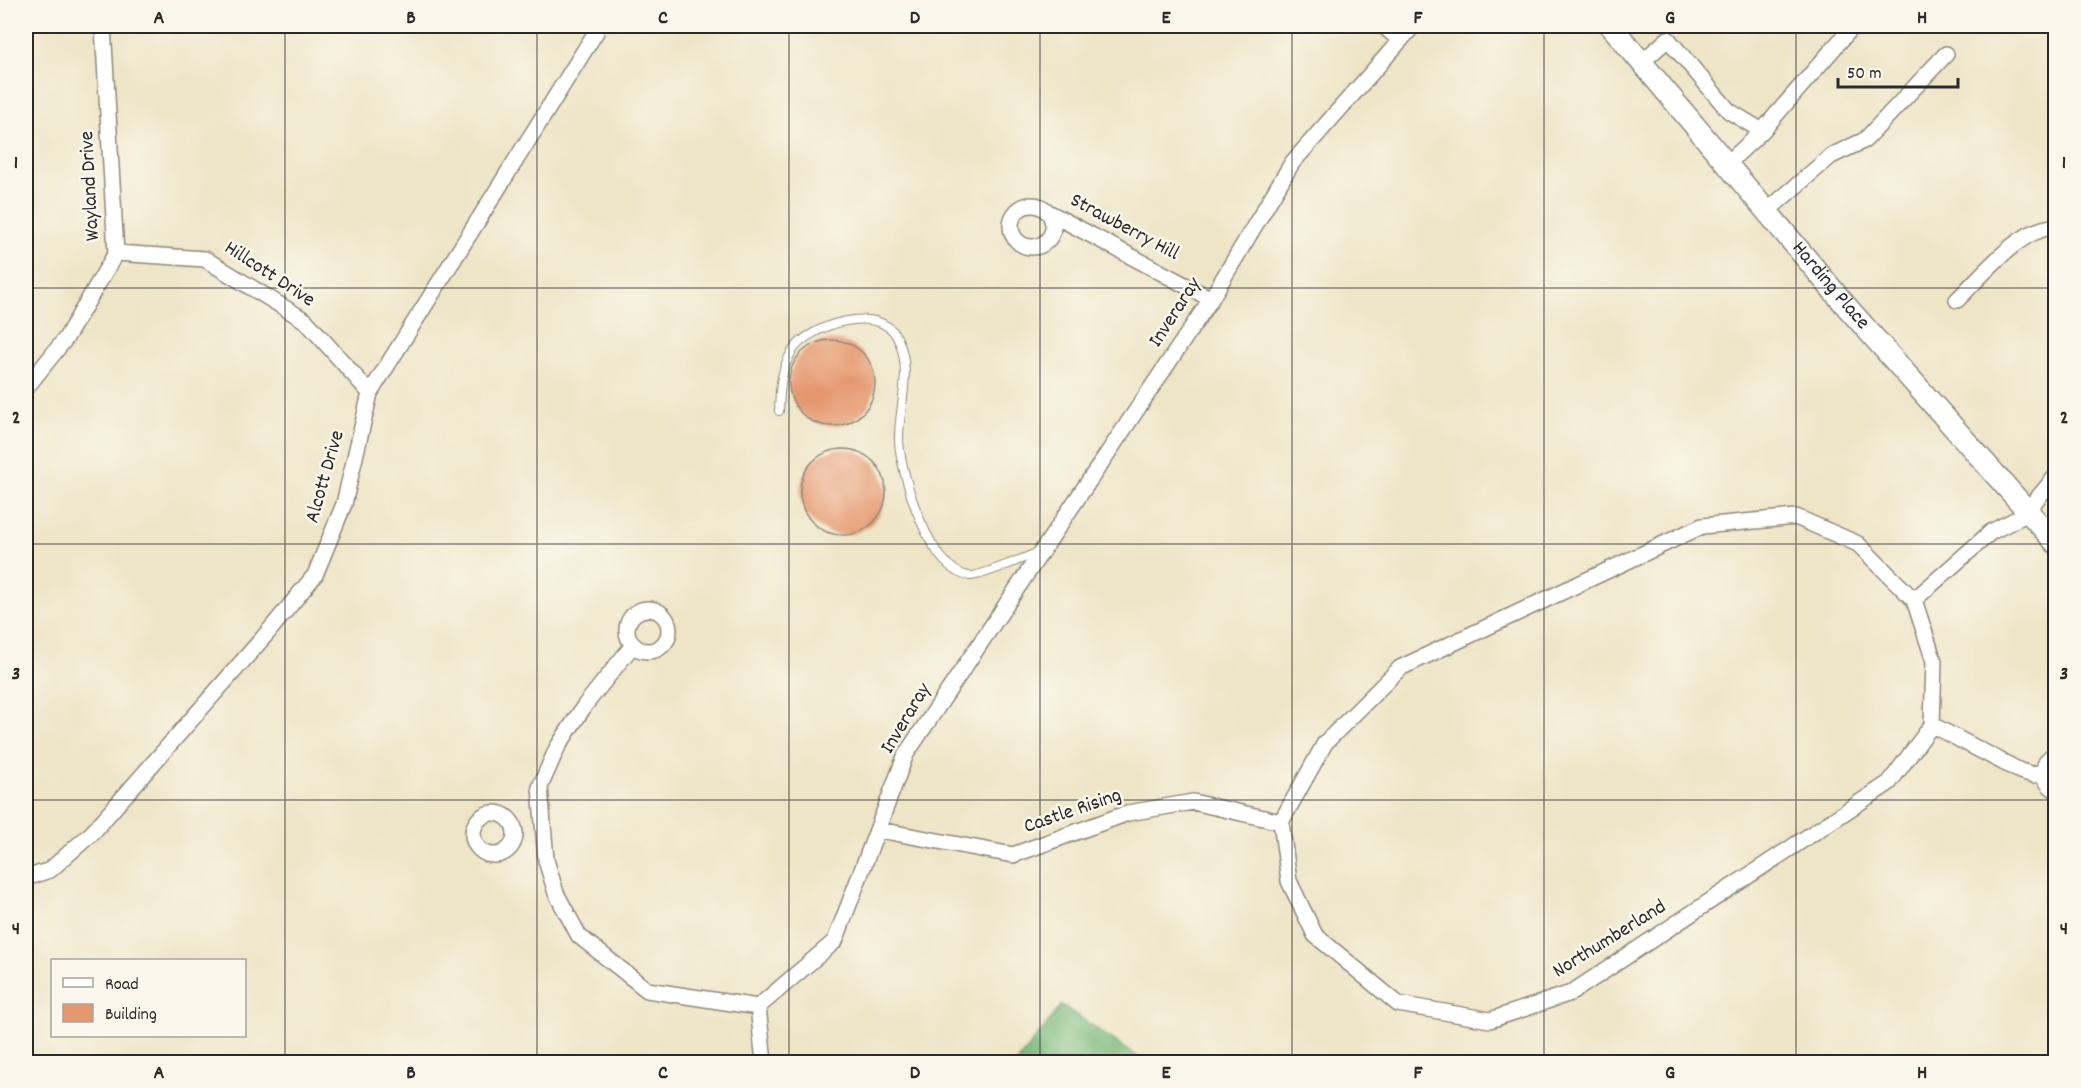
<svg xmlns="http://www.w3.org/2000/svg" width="2081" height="1088" viewBox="0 0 2081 1088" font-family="Dekko,sans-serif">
  <rect width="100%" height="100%" fill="#fbf7ec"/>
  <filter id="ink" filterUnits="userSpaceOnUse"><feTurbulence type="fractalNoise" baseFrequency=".0167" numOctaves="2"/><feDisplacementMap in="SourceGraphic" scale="12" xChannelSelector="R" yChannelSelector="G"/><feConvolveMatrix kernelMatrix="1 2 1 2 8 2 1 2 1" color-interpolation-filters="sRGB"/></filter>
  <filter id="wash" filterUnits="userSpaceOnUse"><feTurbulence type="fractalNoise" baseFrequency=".008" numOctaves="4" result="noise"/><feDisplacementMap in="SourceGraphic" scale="24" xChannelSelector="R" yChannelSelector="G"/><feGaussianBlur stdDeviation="1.35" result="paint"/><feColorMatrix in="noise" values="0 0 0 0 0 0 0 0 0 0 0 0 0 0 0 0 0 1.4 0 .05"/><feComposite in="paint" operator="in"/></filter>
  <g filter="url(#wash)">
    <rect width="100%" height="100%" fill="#eee5c7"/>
    <path fill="#75b677" stroke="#507051" stroke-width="1.5" d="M1062,1005L1145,1062H1017Z"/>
    <g id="blocks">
      <path fill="#e5986e" d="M789 383a43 43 0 1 1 86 0a43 43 0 1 1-86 0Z
        M800 492a43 43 0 1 1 86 0a43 43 0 1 1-86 0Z"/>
    </g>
  </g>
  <g filter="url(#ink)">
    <use href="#blocks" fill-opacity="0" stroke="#8c8879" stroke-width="1.5"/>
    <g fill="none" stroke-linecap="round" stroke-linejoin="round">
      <defs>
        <path id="lane" d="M779,411C780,389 780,370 793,350C810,325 879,303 897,337C914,371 898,407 899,441C901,475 930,573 970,576C979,577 1026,557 1039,552"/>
        <path id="street" d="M1383,26L1399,39
          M1642,62L1668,39L1729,111L1762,131
          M1727,164L1762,131L1853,26
          M1011 226a21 21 0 1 1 42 0a21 21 0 1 1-42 0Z
          M1767,211L1831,156L1865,140L1946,54
          M1048,212L1211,299
          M116,253L205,259L306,321L370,393
          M1957,300C1981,277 2021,226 2056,227
          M26,388L66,338L116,253L103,26
          M2026,512L2056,476
          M1796,517L1858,544L1914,600L1934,661L1932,725L1889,783L1571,993L1490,1020L1398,1004L1315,935L1289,881L1281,822L1325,743L1400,668L1702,526Z
          M1914,600L1991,532L2028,513
          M627 630a21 21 0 1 1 42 0a21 21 0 1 1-42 0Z
          M633,645L585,705L557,748L540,787L546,860L556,893L579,936L647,990L758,1007L835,941L906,754L1211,299L1292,163L1413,26
          M1932,725L2020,771L2034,775L2044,771
          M2056,753C2040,762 2040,781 2056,790
          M473 834a21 21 0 1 1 42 0a21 21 0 1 1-42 0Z
          M879,830L1013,855L1128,813L1193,802L1281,822
          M26,878L50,870L92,833L269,631L315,575L344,504L370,393L596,32
          M758,1007L764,1062"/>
        <g id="secondary">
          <path id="s1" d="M1611,26L1847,307L2056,543"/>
        </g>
      </defs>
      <use href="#lane" stroke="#8c8879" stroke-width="10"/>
      <use href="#street" stroke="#8c8879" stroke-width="18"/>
      <use href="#secondary" stroke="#8c8879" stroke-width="24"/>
      <use href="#lane" stroke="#fff" stroke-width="8"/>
      <use href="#street" stroke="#fff" stroke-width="15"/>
      <use href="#secondary" stroke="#fff" stroke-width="21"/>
    </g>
  </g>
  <path fill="none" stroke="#2b2b2b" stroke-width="1.5" stroke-opacity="0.55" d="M285,26V1062M537,26V1062M789,26V1062M1040,26V1062M1292,26V1062M1544,26V1062M1796,26V1062M26,288H2056M26,544H2056M26,800H2056"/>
  <g text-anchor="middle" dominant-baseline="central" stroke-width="5" stroke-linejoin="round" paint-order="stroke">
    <g font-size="21" fill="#2b2b2b" stroke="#fbf7ec">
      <text transform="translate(91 186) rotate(-93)">Wayland Drive</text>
      <text transform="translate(1124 228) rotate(28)">Strawberry Hill</text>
      <text transform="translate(269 275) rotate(33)">Hillcott Drive</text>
      <text stroke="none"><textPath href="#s1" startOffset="340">Harding Place</textPath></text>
      <text transform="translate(1176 313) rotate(-57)">Inveraray</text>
      <text transform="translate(326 477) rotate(-74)">Alcott Drive</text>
      <text transform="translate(907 719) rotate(-59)">Inveraray</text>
      <text transform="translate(1073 812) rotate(-19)">Castle Rising</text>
      <text transform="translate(1610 940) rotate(-32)">Northumberland</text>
    </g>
  </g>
  <rect width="2081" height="1088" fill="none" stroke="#fbf7ec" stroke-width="66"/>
  <rect x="51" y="959" width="195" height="78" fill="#fbf7ec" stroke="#a8a59f" stroke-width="1.5"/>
  <rect x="63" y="978" width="30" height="9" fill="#ffffff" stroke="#a8a59f" stroke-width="1.5"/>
  <text x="105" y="989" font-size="18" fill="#2b2b2b">Road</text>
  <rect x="63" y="1004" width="30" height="18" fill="#e5986e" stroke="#a8a59f" stroke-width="1.5"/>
  <text x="105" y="1019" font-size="18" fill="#2b2b2b">Building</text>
  <path d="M1838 78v9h120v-9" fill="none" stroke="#2b2b2b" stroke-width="3"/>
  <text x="1847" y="78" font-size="18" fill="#2b2b2b" stroke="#fbf7ec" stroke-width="4.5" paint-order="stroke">50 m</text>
  <rect x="33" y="33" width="2015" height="1022" fill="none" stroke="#2b2b2b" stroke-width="2"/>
  <g font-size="20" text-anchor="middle" font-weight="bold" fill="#2b2b2b">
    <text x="159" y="23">A</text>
    <text x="411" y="23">B</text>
    <text x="663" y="23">C</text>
    <text x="915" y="23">D</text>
    <text x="1166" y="23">E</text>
    <text x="1418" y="23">F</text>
    <text x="1670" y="23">G</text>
    <text x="1922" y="23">H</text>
    <text x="16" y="168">1</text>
    <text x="2064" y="168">1</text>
    <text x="16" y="423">2</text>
    <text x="2064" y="423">2</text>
    <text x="16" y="679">3</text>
    <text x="2064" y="679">3</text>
    <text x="16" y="934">4</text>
    <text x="2064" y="934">4</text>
    <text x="159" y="1078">A</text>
    <text x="411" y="1078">B</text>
    <text x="663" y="1078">C</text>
    <text x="915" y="1078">D</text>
    <text x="1166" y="1078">E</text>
    <text x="1418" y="1078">F</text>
    <text x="1670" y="1078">G</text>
    <text x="1922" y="1078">H</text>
  </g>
</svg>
